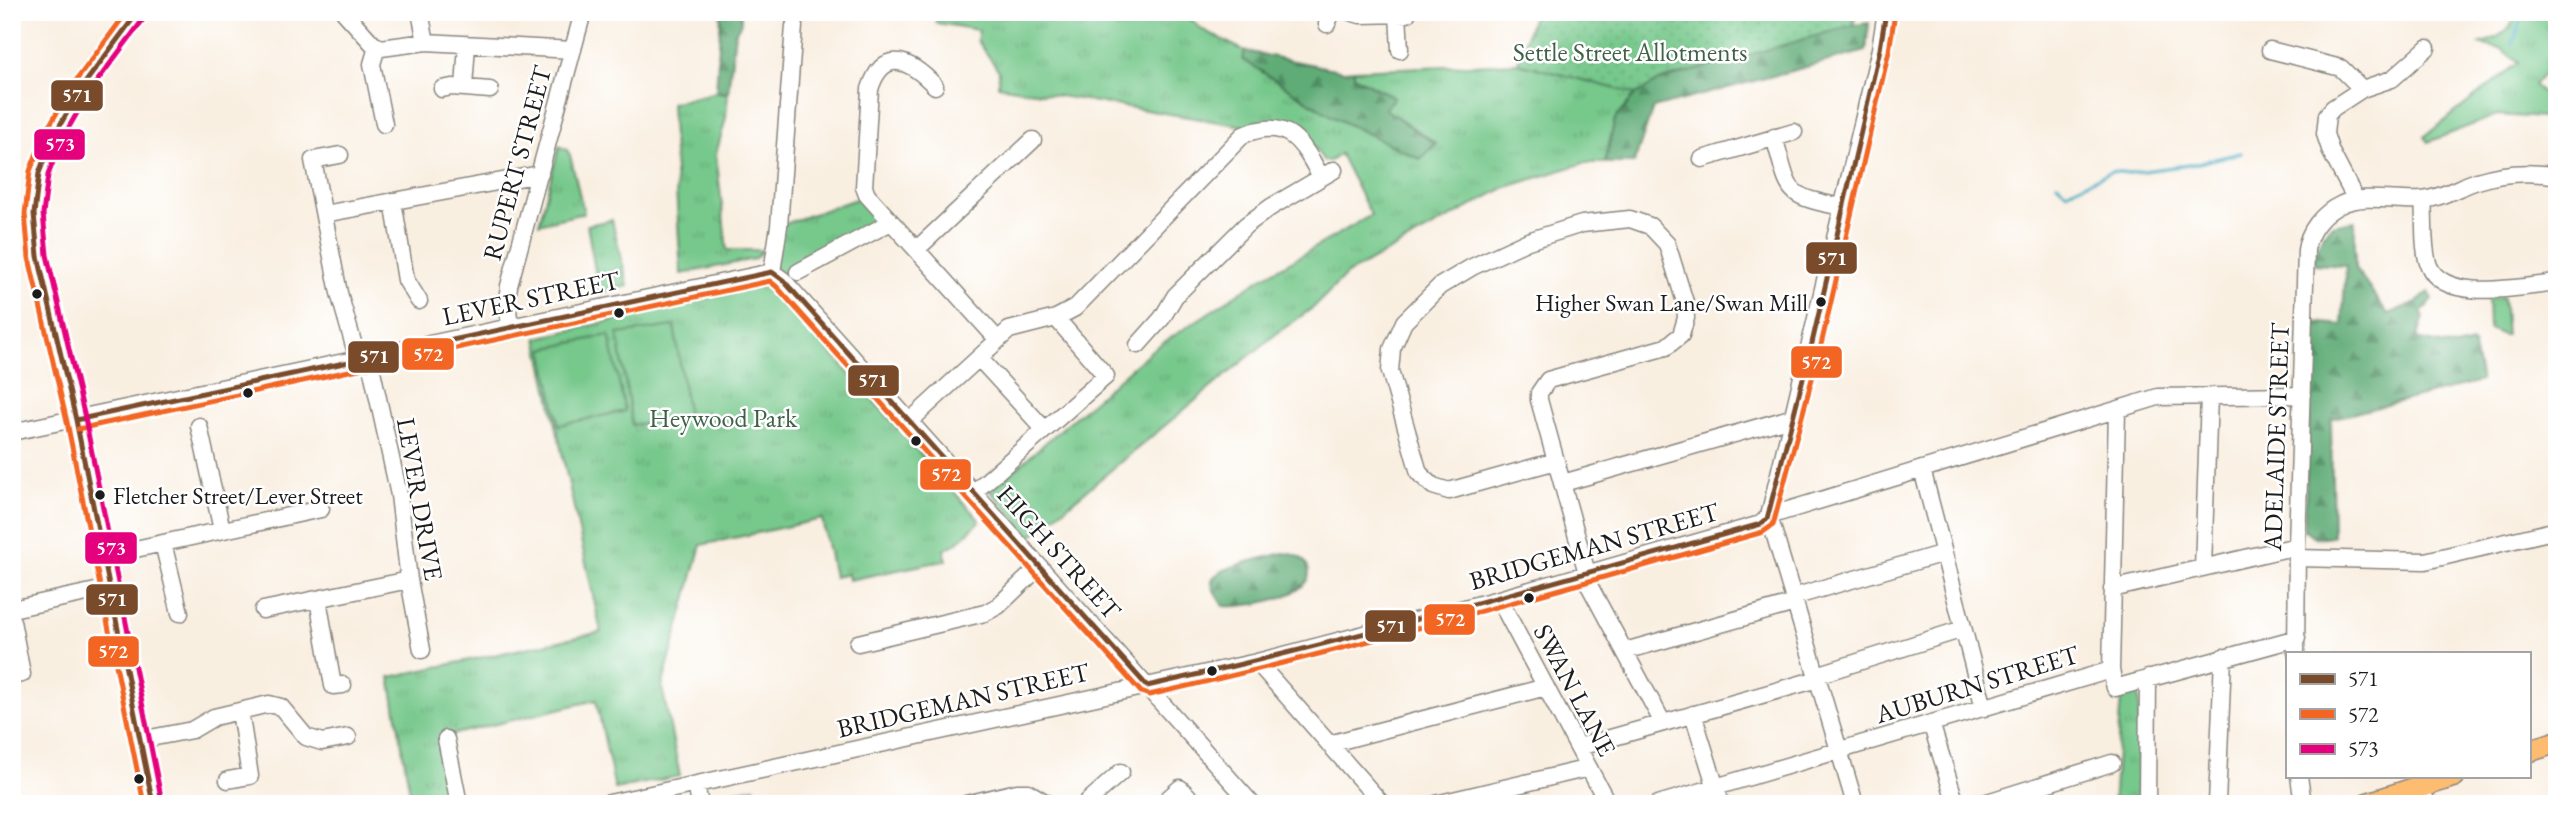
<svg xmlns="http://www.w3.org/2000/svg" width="2569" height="816" viewBox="0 0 2569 816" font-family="'EB Garamond',serif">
  <defs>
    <pattern id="grass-tufts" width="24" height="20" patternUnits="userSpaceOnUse" patternTransform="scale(1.75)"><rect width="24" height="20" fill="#76c88b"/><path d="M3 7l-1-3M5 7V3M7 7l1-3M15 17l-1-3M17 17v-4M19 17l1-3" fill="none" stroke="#66ab77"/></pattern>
    <pattern id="forest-firs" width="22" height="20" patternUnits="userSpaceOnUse" patternTransform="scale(1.75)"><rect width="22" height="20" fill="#60ac77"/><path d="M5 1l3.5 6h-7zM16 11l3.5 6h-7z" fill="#4e8b61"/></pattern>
    <pattern id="garden-dots" width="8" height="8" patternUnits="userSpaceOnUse" patternTransform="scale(1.75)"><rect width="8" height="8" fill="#76c88b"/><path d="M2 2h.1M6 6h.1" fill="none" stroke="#66ab77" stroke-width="1.8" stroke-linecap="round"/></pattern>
  </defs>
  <rect width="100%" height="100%" fill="#fff"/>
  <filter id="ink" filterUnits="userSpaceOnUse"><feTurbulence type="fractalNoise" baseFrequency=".0143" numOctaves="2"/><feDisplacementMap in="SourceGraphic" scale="14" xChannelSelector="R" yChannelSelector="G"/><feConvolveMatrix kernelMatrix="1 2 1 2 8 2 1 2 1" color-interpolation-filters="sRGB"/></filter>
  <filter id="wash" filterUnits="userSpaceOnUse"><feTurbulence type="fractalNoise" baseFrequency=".00686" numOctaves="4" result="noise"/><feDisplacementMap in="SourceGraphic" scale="28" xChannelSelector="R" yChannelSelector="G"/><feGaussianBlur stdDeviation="1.57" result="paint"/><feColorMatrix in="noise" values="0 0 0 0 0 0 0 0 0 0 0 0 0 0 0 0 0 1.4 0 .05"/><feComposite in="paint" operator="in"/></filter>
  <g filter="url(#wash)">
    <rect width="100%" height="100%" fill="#f9efe1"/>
    <path fill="url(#grass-tufts)" stroke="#497254" stroke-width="2" d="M937,12H1184L1201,29L1245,51L1243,59L1333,117L1420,159L1436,143L1385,109L1394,97L1353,76L1354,70L1518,63L1636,94L1615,119L1605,163H1584L1504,188L1347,274L1314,307L1276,334L1031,536L990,491L1152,350L1260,279L1371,215L1340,154L1330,161H1324C1319,155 1316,148 1311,142C1294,122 1272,125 1249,127L998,86L999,71L977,40L979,30L936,23Z
      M2517,12H2557V60L2534,85L2557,104V119L2497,115L2428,142L2424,137L2518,63L2502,49L2478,44C2498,39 2510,32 2517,12Z
      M716,92L728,93L726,118L716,154L727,250H764L754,259L681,274L671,103Z
      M559,146L567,150L570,155L584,213L539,224Z
      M867,195L891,222L783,280L772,272L779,226Z
      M612,220L628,286L599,293L587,225Z
      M770,284L980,521L958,542L944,550L947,560L849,580L848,574L834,577L822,519L701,545L662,687L680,776L615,789L596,700L442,737L456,804H367L410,793L390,677L601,632L537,338Z
      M2503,297L2506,335H2503L2489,329L2488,298Z
      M2139,692L2137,804H2113L2121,697Z
      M754,787L758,804H708L713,796Z"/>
    <path fill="url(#forest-firs)" stroke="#3e644a" stroke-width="2" d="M721,12H741V23L735,33L728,93L716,92Z
      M1869,23L1866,51L1653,108L1634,163H1605L1615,119L1636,94L1661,80L1853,25Z
      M1245,51L1344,71L1354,70V77L1394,97L1385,109L1436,144L1420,159L1333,117L1242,59Z
      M2355,221V268L2388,314L2416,303L2429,292L2433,299L2421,313L2424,317L2417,339L2455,347L2473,343L2481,381L2331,419L2333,536L2315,538L2304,529L2314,322L2342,325L2346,266L2315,264C2315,246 2320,238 2332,225Z
      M1283,553C1293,554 1302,555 1307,565C1322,597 1244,608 1223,606C1219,599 1211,589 1212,581C1213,567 1270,557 1283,553Z"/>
    <path fill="url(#garden-dots)" stroke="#497254" stroke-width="2" d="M1534,12H1857L1853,25L1661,80L1636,94L1518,63Z"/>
    <path fill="#76c88b" stroke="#497254" stroke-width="2" d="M674,326L688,417L632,425L618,334Z
      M609,335L625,411L559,425L543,349Z"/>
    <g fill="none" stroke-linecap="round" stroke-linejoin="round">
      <path stroke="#41a8c1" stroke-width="3.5" d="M2513,43L2524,12
        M2057,184L2066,192L2112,171L2129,173L2189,165L2241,153"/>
    </g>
  </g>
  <g filter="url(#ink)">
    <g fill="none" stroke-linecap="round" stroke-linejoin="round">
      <defs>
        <path id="minor" d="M138,12L82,87L53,137L39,173L34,214L38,256L76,420L153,804
          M344,12L373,44L381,48L426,42L573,50
          M420,12L426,42
          M1350,12L1360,15L1407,14
          M1398,14L1400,50
          M1327,24L1332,12
          M377,47L372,64L384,124
          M2270,50L2341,68L2362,89
          M935,86C912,62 884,45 870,89L864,187L867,195L998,340
          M464,88L467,44
          M442,89L452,87L490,90
          M1774,137C1791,194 1782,195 1842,207
          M340,155L313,160L339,293L358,360
          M1702,159L1794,132
          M2356,200L2331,152L2325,134L2327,115L2333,108L2362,89L2392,79L2427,48
          M2423,200C2425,220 2422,247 2429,266C2445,304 2524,286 2557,283
          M393,201L406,280L419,301
          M12,212L34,214
          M324,214L540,174
          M917,249L1033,140
          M772,272L783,280L1252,804
          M772,272L779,226L794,26
          M798,272L891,222
          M510,327L507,301L509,286L583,12
          M1138,345L1162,318L1175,296L1246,225L1271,207L1334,170
          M369,357L399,495L409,580L422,650
          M979,358L1044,429
          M910,421L1009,330L1056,318L1075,308L1243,135C1288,116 1302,142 1321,177
          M199,426L222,530
          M12,432L772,272
          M1556,461L1449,491L1433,486L1419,473L1390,371L1392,349L1404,322L1440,286L1472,267L1528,241L1582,224L1630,219L1650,226L1667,244L1685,302L1686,318L1681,335L1666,347L1548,380L1539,393V400L1587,573
          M1922,469L1984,708
          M1563,483L1794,417
          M973,493L1106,376L1056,318
          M1769,516L1880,49L1886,12
          M1769,516L1855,804
          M163,543L180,613
          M103,556L321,509
          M2297,558L2425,561L2557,530
          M2203,568L2209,396
          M1583,574L1663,723
          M2112,589L2297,546
          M1793,597L1944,553
          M318,599L333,686L343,685
          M1499,599L1608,804
          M12,609L110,588
          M263,610L409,580
          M12,621L22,674L12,676
          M858,643L985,613L998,606L1039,567
          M1625,651L1795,603
          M2296,653L2297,546L2306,250C2308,231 2323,213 2340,205C2364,193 2395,202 2421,200C2440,199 2458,187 2477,181C2502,173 2530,171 2557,176
          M1257,662L1382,804
          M2111,670L2117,410
          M1817,675L1963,629
          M1693,714L1721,804
          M1931,723L1956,804
          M446,739L459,804
          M140,740L192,730L214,717L269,704L281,707L306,737L322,742L348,737
          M1329,744L1546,687
          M1579,747L1818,679
          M2299,776L2303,804
          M228,780L250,776L240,711
          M696,785L700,804
          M2421,786L2427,804
          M605,804L1257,662L1499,599L1761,524L1769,516L2158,397L2302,395
          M966,804L1017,792H1028L1048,804
          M1085,804L1121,772
          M1162,804L1180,788L1188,796L1189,804
          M1436,804L1589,768
          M1658,804L2111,670L2115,688L2297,638
          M1981,804L2112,763
          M2147,804L2148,678
          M2217,804L2223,657"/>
        <path id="major" d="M2529,751L2557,742
          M2366,804L2454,776"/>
      </defs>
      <use href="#minor" stroke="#8a867e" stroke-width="19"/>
      <use href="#major" stroke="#8a867e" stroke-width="24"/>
      <use href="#minor" stroke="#fff" stroke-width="16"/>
      <use href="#major" stroke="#febc70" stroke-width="21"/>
      <defs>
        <path id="bus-1" d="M138,12L82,87L53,137L39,173L34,214L38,256L76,420L153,804
          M76,420L772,272L783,280L1147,686C1354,640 1557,581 1761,524L1767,519L1812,343L1880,49L1886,12"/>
        <path id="bus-2" d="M127,12L75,82L45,133L30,171L25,214L29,258L67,422L144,804
          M78,429L770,281L777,287L1141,692L1149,695C1356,648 1559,590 1763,532L1773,525L1821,345L1889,51L1895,13"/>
        <path id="bus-3" d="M145,17L89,92L61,141L48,175L43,214L47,255L85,418L162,802"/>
      </defs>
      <use href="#bus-1" stroke="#fff" stroke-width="10"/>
      <use href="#bus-2" stroke="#fff" stroke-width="10"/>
      <use href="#bus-3" stroke="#fff" stroke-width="10"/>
      <use href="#bus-1" stroke="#7a4b2a" stroke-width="5"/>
      <use href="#bus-2" stroke="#f26522" stroke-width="5"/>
      <use href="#bus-3" stroke="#e5007d" stroke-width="5"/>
    </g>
  </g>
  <g fill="#1c1c1c" stroke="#fff" stroke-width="2.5">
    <circle cx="37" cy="294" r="6"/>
    <circle cx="1821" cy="302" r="6"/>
    <circle cx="619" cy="313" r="6"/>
    <circle cx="248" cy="393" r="6"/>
    <circle cx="916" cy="441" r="6"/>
    <circle cx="100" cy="495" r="6"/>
    <circle cx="1529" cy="598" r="6"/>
    <circle cx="1212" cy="671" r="6"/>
    <circle cx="139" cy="779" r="6"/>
  </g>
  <g text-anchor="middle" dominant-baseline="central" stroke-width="5" stroke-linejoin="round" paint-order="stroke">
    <g font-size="24" fill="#1c1c1c" stroke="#fff" text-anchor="end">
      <text x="1808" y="302">Higher Swan Lane/Swan Mill</text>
      <text x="113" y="495" text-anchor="start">Fletcher Street/Lever Street</text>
    </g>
    <g font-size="26" fill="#406148" stroke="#fff">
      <text x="1630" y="52">Settle Street Allotments</text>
      <text x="723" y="418">Heywood Park</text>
    </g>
    <g font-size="26" fill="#1c1c1c" stroke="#fff">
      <text transform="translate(517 163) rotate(-75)">RUPERT STREET</text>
      <text transform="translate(531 298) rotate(-12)">LEVER STREET</text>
      <text transform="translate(2276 437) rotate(-88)">ADELAIDE STREET</text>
      <text transform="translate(420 499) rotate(80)">LEVER DRIVE</text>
      <text transform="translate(1594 546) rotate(-16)">BRIDGEMAN STREET</text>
      <text transform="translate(1059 552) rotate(48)">HIGH STREET</text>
      <text transform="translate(1977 684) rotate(-17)">AUBURN STREET</text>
      <text transform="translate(1575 690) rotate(62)">SWAN LANE</text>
      <text transform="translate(963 700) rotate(-13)">BRIDGEMAN STREET</text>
    </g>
  </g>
  <g stroke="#fff" stroke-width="2.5">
    <rect x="50" y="79" width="54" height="33" rx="7" fill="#7a4b2a"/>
    <rect x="33" y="128" width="53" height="33" rx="7" fill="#e5007d"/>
    <rect x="1805" y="241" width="53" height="34" rx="7" fill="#7a4b2a"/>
    <rect x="401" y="337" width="54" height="34" rx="7" fill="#f26522"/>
    <rect x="347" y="340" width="53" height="34" rx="7" fill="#7a4b2a"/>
    <rect x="1790" y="345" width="53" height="34" rx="7" fill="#f26522"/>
    <rect x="847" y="364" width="53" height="33" rx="7" fill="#7a4b2a"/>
    <rect x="919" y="458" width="53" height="33" rx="7" fill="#f26522"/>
    <rect x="84" y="531" width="54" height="34" rx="7" fill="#e5007d"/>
    <rect x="85" y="583" width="54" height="33" rx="7" fill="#7a4b2a"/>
    <rect x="1423" y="603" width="53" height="33" rx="7" fill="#f26522"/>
    <rect x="1364" y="609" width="53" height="34" rx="7" fill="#7a4b2a"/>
    <rect x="87" y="635" width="53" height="33" rx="7" fill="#f26522"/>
  </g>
  <g font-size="19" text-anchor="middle" font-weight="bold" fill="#fff">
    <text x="77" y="102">571</text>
    <text x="60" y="151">573</text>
    <text x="1832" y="265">571</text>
    <text x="428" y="361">572</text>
    <text x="374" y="363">571</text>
    <text x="1816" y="369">572</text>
    <text x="873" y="387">571</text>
    <text x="946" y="481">572</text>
    <text x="111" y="555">573</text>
    <text x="112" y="606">571</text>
    <text x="1450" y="626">572</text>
    <text x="1391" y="633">571</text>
    <text x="113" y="658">572</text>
  </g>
  <rect width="2569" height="816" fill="none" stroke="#fff" stroke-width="42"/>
  <rect x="2286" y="652" width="245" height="126" fill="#ffffff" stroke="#a4a4a4" stroke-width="2"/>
  <rect x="2300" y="674" width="35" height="10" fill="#7a4b2a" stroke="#a4a4a4" stroke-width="2"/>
  <text x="2348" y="686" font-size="21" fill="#1c1c1c">571</text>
  <rect x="2300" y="709" width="35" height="10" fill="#f26522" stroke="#a4a4a4" stroke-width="2"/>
  <text x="2348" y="722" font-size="21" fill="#1c1c1c">572</text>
  <rect x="2300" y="744" width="35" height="10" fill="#e5007d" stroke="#a4a4a4" stroke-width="2"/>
  <text x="2348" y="756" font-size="21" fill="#1c1c1c">573</text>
</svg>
